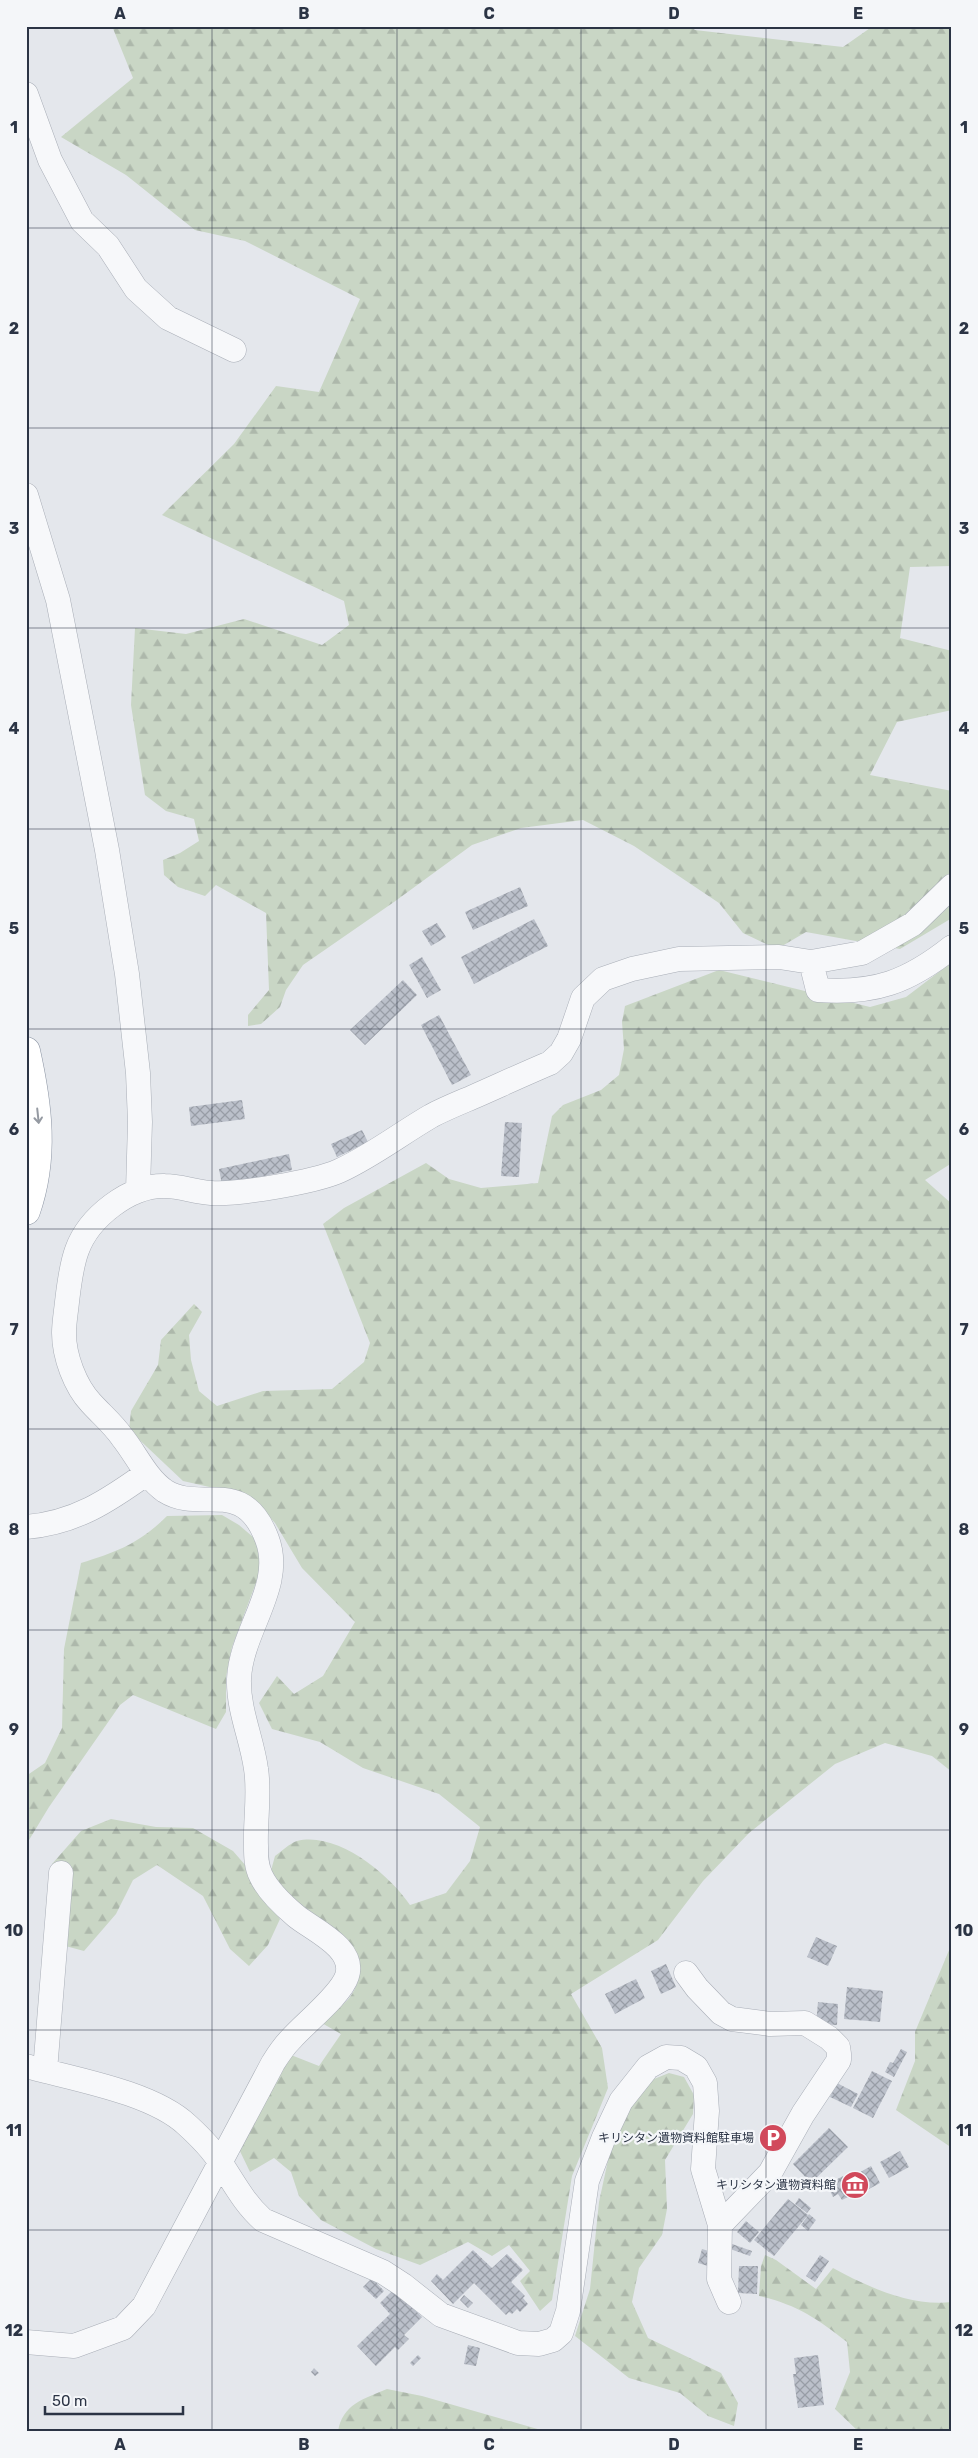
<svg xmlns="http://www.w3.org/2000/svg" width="978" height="2458" viewBox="0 0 978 2458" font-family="Rubik,'Noto Sans JP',sans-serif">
  <defs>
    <pattern id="forest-firs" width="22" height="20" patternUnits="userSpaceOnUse" patternTransform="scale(1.25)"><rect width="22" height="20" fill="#c9d6c5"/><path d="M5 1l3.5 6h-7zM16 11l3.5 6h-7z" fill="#adb8ab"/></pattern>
    <pattern id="building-cross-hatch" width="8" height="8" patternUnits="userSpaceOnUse" patternTransform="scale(1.25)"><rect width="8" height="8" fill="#bbc0ca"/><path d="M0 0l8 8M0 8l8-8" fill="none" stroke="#989da6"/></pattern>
  </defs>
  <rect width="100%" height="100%" fill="#e4e7ec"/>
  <path fill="url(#forest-firs)" d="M112,26H690L695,30L843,47L873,26H952V566L910,567L900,638L952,651V710L897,722L870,775L952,791V918L900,949L806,932L777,949L743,933L719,903L634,846L583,820L521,828L472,845L394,902L303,965L286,990L280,1007L261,1024L248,1026V1015L269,990L266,913L216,885L205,896L178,887L164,875L163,860L180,853L199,841L194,819L166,811L145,795L131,705L135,628L186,634L244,619L322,645L349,625L344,601L162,515L234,444L276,386L319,392L360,299L245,241L195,230L126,175L61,137L133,78Z
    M952,962V1163L925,1180L952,1204V1772L932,1756L885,1743L835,1764L749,1833L703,1881L658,1940L571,1994L602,2048L608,2088L572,2176L552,2300L540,2311L520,2281L530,2271L509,2245L492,2256L468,2242L420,2265L376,2249L321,2220L299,2196L291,2172L274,2158L250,2172L237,2145L291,2055L319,2066L341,2034L320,2022C329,2014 344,2006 350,1997C384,1948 318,1920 288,1895C282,1889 276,1881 270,1874L275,1856C281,1852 290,1843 297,1841C337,1831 389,1874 410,1905L446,1893L470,1861L480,1827L439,1794L363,1768L320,1742L272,1729L259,1703L277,1676L294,1694L323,1676L355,1622L302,1568L275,1523L255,1501L236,1493L183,1481L129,1430L131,1411L158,1365L161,1340L194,1304L202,1312L189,1335L191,1360L199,1391L217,1406L263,1391L332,1389L364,1362L370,1343L323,1224L344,1208L426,1163L449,1179L481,1188L538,1183L552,1116L563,1105L601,1090L619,1075L624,1049L622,1022L625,1006L719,970L870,1007L906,997Z
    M222,1515L239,1525L253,1537L261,1552L260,1572L232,1647L226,1677V1712L216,1729L133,1695L120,1705L49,1807L26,1845V1776L45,1763L62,1728L64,1649L81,1563C117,1552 140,1543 167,1516Z
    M111,1819L156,1827L193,1828L233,1851L246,1866L280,1919L268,1945L249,1966L230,1949L203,1896L157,1865L133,1880L116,1914L84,1951L58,1944L51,1903L52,1864L81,1831Z
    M952,1943V2148L896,2110L915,2061V2032Z
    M669,2073L684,2077L694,2095L693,2114L665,2160L667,2209L662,2235L639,2268L632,2302L648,2338L721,2373L738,2403L734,2426L708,2416L680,2393L629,2378L575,2336L590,2289L599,2202L610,2151L624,2116L649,2081Z
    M765,2255L776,2260L816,2289L833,2268C868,2287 911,2307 952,2302V2432H859L835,2409L850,2372L847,2342C818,2319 796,2304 759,2296L761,2266Z
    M387,2389L422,2396L548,2432H338C342,2404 364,2399 387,2389Z"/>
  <path fill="url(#building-cross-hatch)" d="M520,887L528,906L473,930L465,912Z
    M534,919L548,946L474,984L461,957Z
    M437,923L446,937L431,946L422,931Z
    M422,957L441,990L427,998L409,965Z
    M403,980L417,995L365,1045L350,1030Z
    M439,1015L471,1075L452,1085L421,1025Z
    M242,1100L245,1119L191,1126L189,1107Z
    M505,1122L522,1123L519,1177L501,1176Z
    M362,1130L368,1142L337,1157L331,1144Z
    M289,1154L292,1170L222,1185L219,1169Z
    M816,1937L837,1946L828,1966L807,1957Z
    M666,1964L676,1987L661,1994L651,1971Z
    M636,1979L645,1998L615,2014L605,1994Z
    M847,1987L883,1991L880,2022L844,2019Z
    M818,2002L838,2004L837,2025L816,2024Z
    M901,2049L907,2052L894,2077L885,2072L890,2062L893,2063Z
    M872,2071L892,2081L873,2118L853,2108Z
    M837,2083L858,2094L851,2107L830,2097Z
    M829,2128L848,2147L811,2183L793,2164Z
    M900,2151L909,2167L889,2178L880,2162Z
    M871,2166L880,2183L858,2195L856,2193L842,2200L838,2194L833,2197L829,2189L834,2186L832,2182L843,2176L846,2180Z
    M799,2198L811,2208L807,2213L795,2204Z
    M788,2199L808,2215L774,2256L754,2240Z
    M809,2214L816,2220L808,2231L801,2225Z
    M746,2221L759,2232L750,2243L737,2232Z
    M732,2244L752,2251L750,2256L730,2249Z
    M702,2249L712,2252L708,2266L698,2263Z
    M473,2250L492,2268L507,2254L523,2270L511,2282L525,2296L523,2298L528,2304L520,2312L517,2309L512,2314L509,2312L506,2315L474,2283L453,2304L431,2281L437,2274L443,2280Z
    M820,2255L829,2261L815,2282L806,2276Z
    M739,2266H758L757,2294L738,2293Z
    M372,2278L384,2291L376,2299L363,2287Z
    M394,2289L422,2317L404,2335L409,2339L398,2350L395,2347L376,2366L357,2346L390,2314L380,2303Z
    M464,2295L473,2303L468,2308L460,2300Z
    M468,2345L480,2348L476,2366L464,2364Z
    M418,2355L421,2358L413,2366L410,2363Z
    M818,2355L824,2405L798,2408L793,2374H796L794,2358Z
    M314,2368L319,2373L315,2376L311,2372Z"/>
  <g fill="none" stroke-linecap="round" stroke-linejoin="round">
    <defs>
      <path id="minor" d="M26,94L50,160L82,221L108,246L136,289L168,318L234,350
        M26,495L58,600L107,850L127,974L138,1073L140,1122L138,1190
        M811,962L818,990C875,994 908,982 952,947
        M26,1527C75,1523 108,1501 147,1473
        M26,2066C73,2079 152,2092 187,2125C198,2135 212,2149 220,2162C234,2183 244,2203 263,2220L383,2272L403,2285L441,2315L518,2343L539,2344L553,2340L561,2333L568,2311L587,2181L604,2137L621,2101L648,2067L666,2057L681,2058L696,2067L705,2083L707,2111L703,2169L720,2225L770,2173L803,2114L839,2060V2054L838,2047L829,2038L805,2023L770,2024L732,2019L721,2013L697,1988L686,1973
        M45,2071L61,1873
        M720,2225L719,2279L729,2302
        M26,2342L74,2346L123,2328L144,2306L273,2063C278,2055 284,2046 291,2039C305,2023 341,1995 347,1976C356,1948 313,1930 296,1916C283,1905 268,1891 261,1876C256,1866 256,1856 256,1846C255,1821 260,1793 256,1769C252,1739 238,1710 239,1679C241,1630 285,1586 267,1539C243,1475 201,1514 165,1491C146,1478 136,1454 122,1437C113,1424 102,1415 91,1403C75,1386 64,1356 64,1333C64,1323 66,1312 67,1302C69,1285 71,1266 77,1250C89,1217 130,1185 165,1186C180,1186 195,1192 211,1193C237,1195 314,1182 339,1171C372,1156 400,1134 431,1116C444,1109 459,1103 473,1097C498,1086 524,1074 550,1063L561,1053L569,1039L583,998L603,979L632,969L679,959L779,957L811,962L862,953L913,924L952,886"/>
      <path id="highway" d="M26,1051C38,1105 45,1157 26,1211"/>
    </defs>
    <use href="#minor" stroke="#a9aeb7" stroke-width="25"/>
    <use href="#highway" stroke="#8b94a3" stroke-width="29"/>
    <use href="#minor" stroke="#f7f8fa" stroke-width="24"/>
    <use href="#highway" stroke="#fff" stroke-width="28"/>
  </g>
  <defs><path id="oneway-shaft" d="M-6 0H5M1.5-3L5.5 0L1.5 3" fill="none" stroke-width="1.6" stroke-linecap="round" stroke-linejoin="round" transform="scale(1.25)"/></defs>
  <use stroke="#959aa2" href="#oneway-shaft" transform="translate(38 1116) rotate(84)"/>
  <path fill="none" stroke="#2b3445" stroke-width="1" stroke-opacity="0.55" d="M212,26V2432M397,26V2432M581,26V2432M766,26V2432M26,228H952M26,428H952M26,628H952M26,829H952M26,1029H952M26,1229H952M26,1429H952M26,1630H952M26,1830H952M26,2030H952M26,2230H952"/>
  <defs>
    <symbol id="parking-disc" viewBox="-11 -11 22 22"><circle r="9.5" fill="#d1495b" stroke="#f4f6f9"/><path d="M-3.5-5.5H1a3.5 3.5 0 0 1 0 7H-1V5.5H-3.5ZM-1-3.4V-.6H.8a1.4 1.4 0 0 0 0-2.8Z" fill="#fff"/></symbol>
    <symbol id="museum-disc" viewBox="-11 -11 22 22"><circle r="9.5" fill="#d1495b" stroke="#f4f6f9"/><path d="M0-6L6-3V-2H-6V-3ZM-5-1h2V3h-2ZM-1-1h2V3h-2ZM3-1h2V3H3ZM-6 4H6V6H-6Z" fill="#fff"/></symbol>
  </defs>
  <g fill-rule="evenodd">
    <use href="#parking-disc" x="757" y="2122" width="32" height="32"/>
    <use href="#museum-disc" x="839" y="2169" width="32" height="32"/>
  </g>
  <g text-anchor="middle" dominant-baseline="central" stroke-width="4.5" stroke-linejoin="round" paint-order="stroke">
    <g font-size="12" fill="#2b3445" stroke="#f4f6f9" text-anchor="end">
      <text x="754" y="2138">キリシタン遺物資料館駐車場</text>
      <text x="836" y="2185">キリシタン遺物資料館</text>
    </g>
  </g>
  <rect width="978" height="2458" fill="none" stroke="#f4f6f9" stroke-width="55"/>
  <path d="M45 2406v8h138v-8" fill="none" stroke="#2b3445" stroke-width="2.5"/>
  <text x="52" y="2406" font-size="15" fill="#2b3445" stroke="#f4f6f9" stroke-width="4" paint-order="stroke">50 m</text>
  <rect x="28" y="28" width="922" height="2402" fill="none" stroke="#2b3445" stroke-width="2"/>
  <g font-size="16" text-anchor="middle" font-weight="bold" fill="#2b3445">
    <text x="120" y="19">A</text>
    <text x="304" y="19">B</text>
    <text x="489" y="19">C</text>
    <text x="674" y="19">D</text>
    <text x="858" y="19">E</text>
    <text x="14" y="133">1</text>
    <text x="964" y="133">1</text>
    <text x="14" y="334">2</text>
    <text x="964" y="334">2</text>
    <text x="14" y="534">3</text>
    <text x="964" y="534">3</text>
    <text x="14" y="734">4</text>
    <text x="964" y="734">4</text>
    <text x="14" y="934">5</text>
    <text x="964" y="934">5</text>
    <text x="14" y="1135">6</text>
    <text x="964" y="1135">6</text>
    <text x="14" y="1335">7</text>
    <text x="964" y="1335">7</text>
    <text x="14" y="1535">8</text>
    <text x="964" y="1535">8</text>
    <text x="14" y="1735">9</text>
    <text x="964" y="1735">9</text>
    <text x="14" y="1936">10</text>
    <text x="964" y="1936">10</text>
    <text x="14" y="2136">11</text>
    <text x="964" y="2136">11</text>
    <text x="14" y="2336">12</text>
    <text x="964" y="2336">12</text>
    <text x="120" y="2450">A</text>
    <text x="304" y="2450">B</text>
    <text x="489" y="2450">C</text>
    <text x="674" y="2450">D</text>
    <text x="858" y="2450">E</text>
  </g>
</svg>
